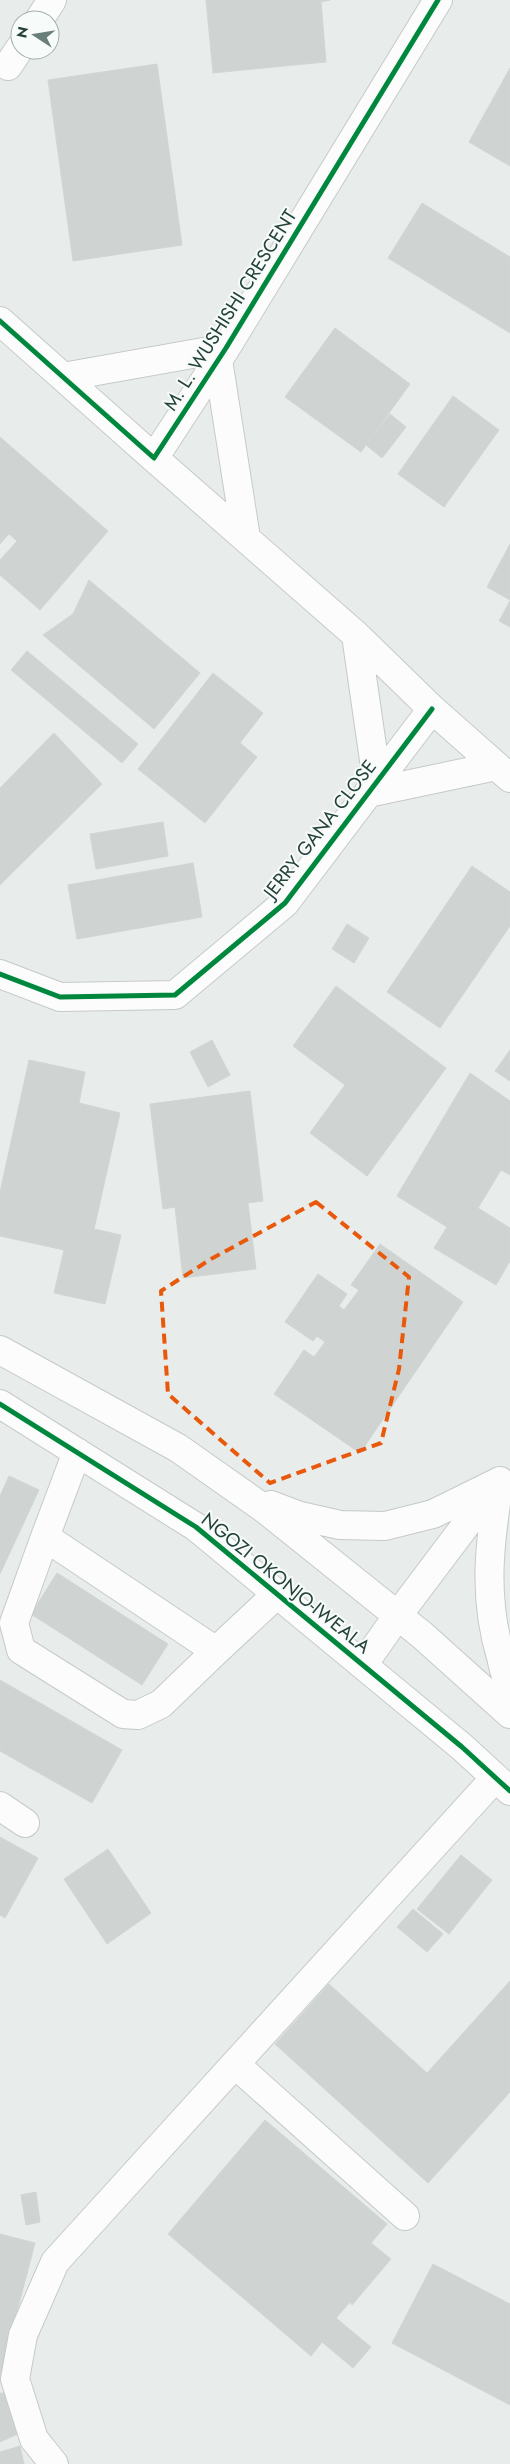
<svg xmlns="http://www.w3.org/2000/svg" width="510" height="2464" viewBox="0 0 510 2464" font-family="Jost,sans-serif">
  <rect width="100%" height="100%" fill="#e8edeb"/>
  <path fill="#cfd4d2" stroke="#d1d6d4" d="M206,0H330L321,2L326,62L213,73Z
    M157,64L182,245L73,261L48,80Z
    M510,68V166L469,142Z
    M422,203L510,257V333L388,258Z
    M335,328L410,384L361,452L285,397Z
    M453,396L499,430L444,507L398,474Z
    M390,414L406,427L382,458L366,445Z
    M0,437L108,531L40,610L0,575V560L17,541L9,534L0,544Z
    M510,544V600L487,587Z
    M89,580L200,673L154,729L43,635L73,614Z
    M510,601V627L499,621Z
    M27,651L138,744L122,763L11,670Z
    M213,673L263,713L240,743L257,757L205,823L138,769Z
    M54,733L102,784L0,885V788Z
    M163,822L168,856L96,869L90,834Z
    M193,863L202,917L77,939L68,885Z
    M472,866L510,892V926L440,1028L387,992Z
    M347,924L369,938L354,963L332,949Z
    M336,986L446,1068L367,1176L310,1133L345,1085L293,1046Z
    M212,1040L230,1075L208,1087L190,1052Z
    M510,1050V1081L495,1071Z
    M29,1060L85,1072L79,1103L120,1113L94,1229L121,1235L105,1304L54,1293L64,1250L0,1236V1192Z
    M470,1073L510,1101V1175L501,1170L478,1208L510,1228V1261L496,1285L434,1248L447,1227L397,1196Z
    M250,1091L263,1201L248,1203L256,1269L183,1278L175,1207L163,1209L150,1104Z
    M380,1244L463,1302L360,1453L274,1394L304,1350L314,1357L325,1342L317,1336L313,1341L285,1322L318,1274L347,1294L339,1306L344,1310L359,1290L351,1285Z
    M9,1476L39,1490L0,1574V1496Z
    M57,1573L168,1644L142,1685L31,1614Z
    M0,1680L122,1750L92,1803L0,1751Z
    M0,1837L38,1858L5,1918L0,1915Z
    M108,1849L151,1913L107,1944L64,1879Z
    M461,1855L492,1880L449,1934L417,1909Z
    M413,1909L443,1934L427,1952L397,1927Z
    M510,1981V2092L428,2183L275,2044L329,1984L427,2073Z
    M265,2120L387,2224L371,2243L391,2259L352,2305L350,2302L336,2318L371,2347L353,2368L322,2342L311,2356L168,2234Z
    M36,2192L40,2222L26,2225L21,2195Z
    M0,2234L35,2243L0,2377Z
    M433,2264L510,2304V2405L392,2343Z
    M0,2393H10L20,2433L0,2442Z
    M20,2446L24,2464H0V2452Z"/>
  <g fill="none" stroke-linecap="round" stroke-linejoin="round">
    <defs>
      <path id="minor" d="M39,20L52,0
        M8,66L20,48
        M0,321L154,458L226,348L438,0
        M218,360L246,538
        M63,377L226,348
        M154,458L356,635L432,709L510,778
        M356,635L377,781
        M368,793L496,766
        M0,974L60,997L175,995L285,903L432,709
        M0,1350L178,1448L266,1510L422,1635L510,1714
        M0,1404L196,1527L462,1747L510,1791
        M77,1452L45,1537L216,1651L277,1594
        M499,1485C489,1545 483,1598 501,1657C503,1667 506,1678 510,1687
        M271,1505L300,1516L340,1525L385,1526L433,1514L500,1481
        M45,1537L14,1623L21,1650L123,1714L138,1715L161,1704L216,1651
        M363,1665L398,1615L496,1485
        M0,1806L25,1823
        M236,2065L405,2216
        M54,2464L34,2439L15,2379L23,2335L55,2262L495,1778"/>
    </defs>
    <use href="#minor" stroke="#c5cac8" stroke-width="30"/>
    <use href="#minor" stroke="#fcfcfc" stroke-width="28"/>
    <defs>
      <path id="cycleway" d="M0,321L154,458L226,348L438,0
        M0,974L60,997L175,995L285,903L432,709
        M0,1404L196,1527L462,1747L510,1791"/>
    </defs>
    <use href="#cycleway" stroke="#f7fbf9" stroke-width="8"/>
    <use href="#cycleway" stroke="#00873e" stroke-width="5"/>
  </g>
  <path fill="none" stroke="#e8590c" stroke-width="4" stroke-dasharray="10 6" stroke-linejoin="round" d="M316,1202L409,1277L399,1369L381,1443L270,1483L168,1394L161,1291L211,1259Z"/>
  <g text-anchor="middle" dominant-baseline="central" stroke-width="4" stroke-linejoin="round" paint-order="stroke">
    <g font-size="19" fill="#24423a" stroke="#f7fbf9">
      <text transform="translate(230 310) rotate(-58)">M. L. WUSHISHI CRESCENT</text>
      <text transform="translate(320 829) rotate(-52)">JERRY GANA CLOSE</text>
      <text transform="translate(286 1583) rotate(39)">NGOZI OKONJO-IWEALA</text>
    </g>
  </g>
  <g transform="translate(35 35) rotate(282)"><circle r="24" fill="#f7fbf9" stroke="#a3b1ad"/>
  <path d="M0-4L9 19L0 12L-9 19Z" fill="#697e78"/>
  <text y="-8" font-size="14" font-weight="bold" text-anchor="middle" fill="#24423a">N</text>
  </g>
</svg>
